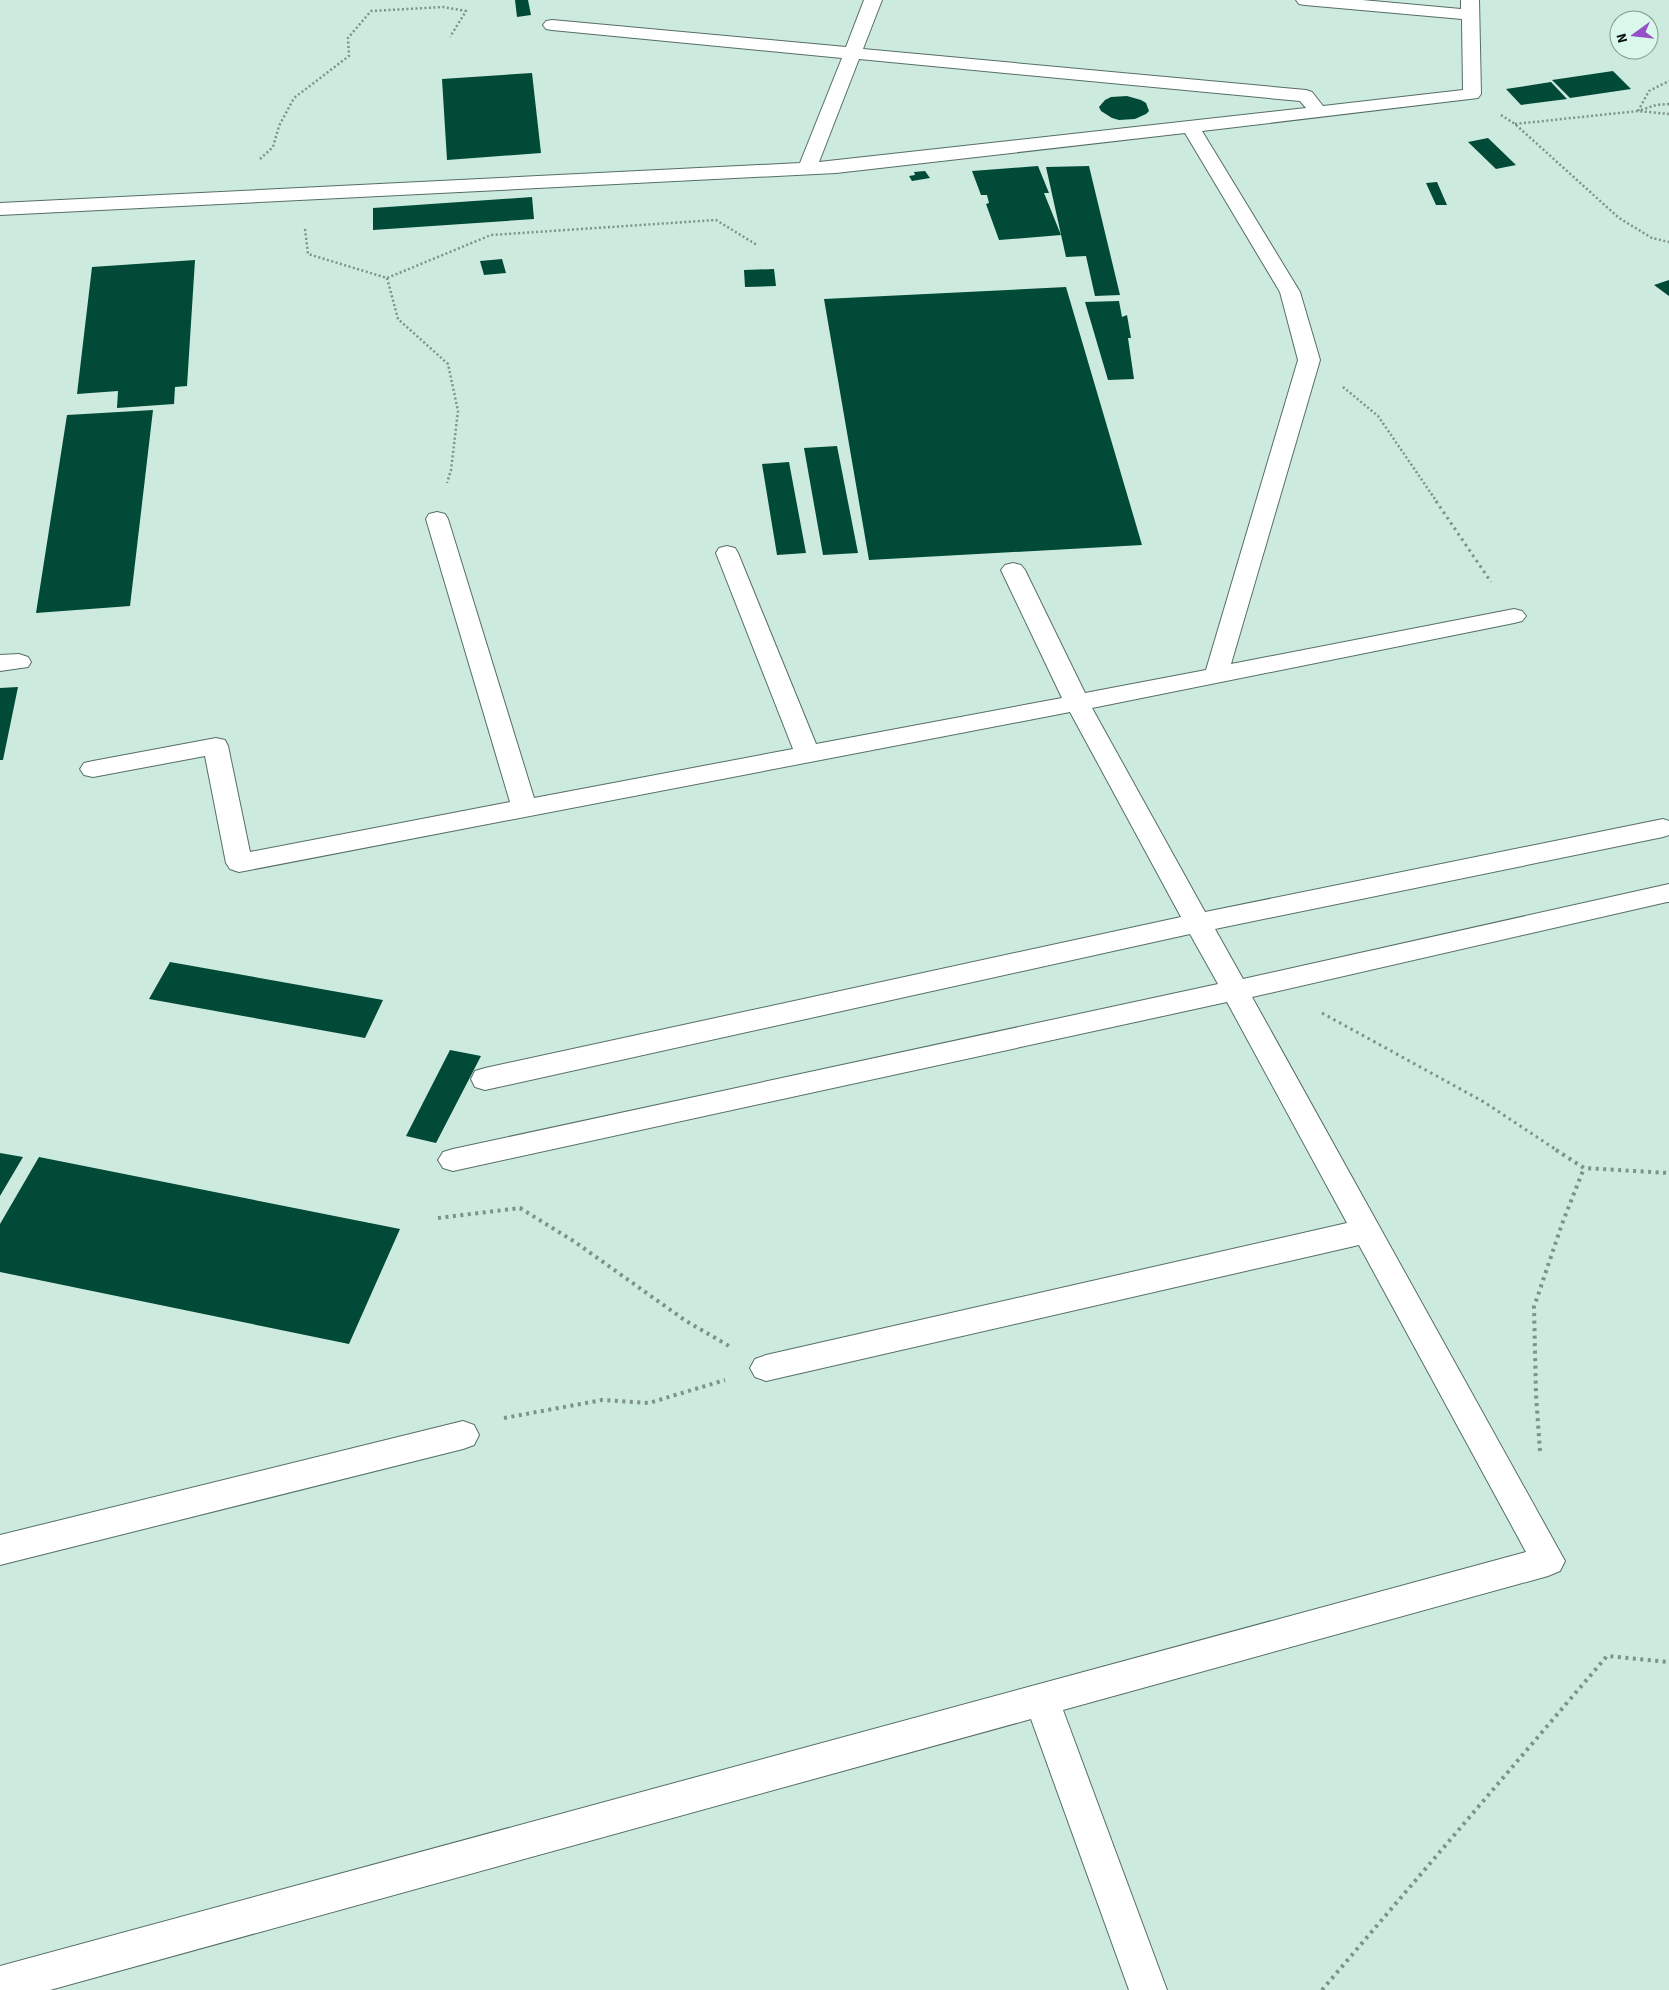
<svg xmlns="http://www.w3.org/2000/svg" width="1669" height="1990" viewBox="0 0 1669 1990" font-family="'Source Sans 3',sans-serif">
  <rect width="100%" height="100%" fill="#cdeade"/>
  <path fill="#004a37" d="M515,0H528L531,15L517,17Z
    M1613,71L1631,89L1570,98L1552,80Z
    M532,73L541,153L447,160L442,79Z
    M1551,82L1567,99L1521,105L1506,89Z
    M1127,96L1141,100L1146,103L1149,111L1146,114L1135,119L1119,120L1112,118L1101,111L1099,107L1105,100L1111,97Z
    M1488,138L1516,165L1496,169L1468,142Z
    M1038,166L1049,193H1044L1061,235L999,240L986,204L989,203L987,195H981L972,171Z
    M1089,166L1120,295L1095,296L1086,256L1066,257L1046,167Z
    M925,171L930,178L912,181L909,176L915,175L914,172Z
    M1437,182L1447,205H1436L1426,183Z
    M532,197L534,219L373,230V208Z
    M502,259L506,273L484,275L480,261Z
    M195,260L187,386L175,387L174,404L117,408L118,391L77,394L92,267Z
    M774,269L776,286L745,287L744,270Z
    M1669,280V296L1654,285Z
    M1066,287L1142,545L869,560L824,299Z
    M1119,301L1122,317L1127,315L1131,338H1128L1134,379L1108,380L1085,302Z
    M153,410L130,606L36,613L67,415Z
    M837,446L858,553L823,555L804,448Z
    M789,462L806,553L777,555L762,464Z
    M18,687L3,760H0V688Z
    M170,962L383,1000L365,1038L149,999Z
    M450,1050L481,1056L436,1143L406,1136Z
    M0,1153L23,1157L0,1196Z
    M39,1157L400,1229L349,1344L0,1272V1224Z"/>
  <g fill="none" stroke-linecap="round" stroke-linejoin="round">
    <defs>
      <path id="minor" d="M864,0H882L863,49L1306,90L1312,92L1323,106L1463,90L1462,19L1305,5L1299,4L1296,0H1362L1461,9V0H1479L1481,94L1478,98L1202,131L1300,292L1320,360L1231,664L1514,609L1522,611L1526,616L1522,621L1514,623L1092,708L1205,912L1663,819L1669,821V835L1663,837L1215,929L1243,979L1669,884V902H1667L1252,997L1565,1561L1560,1571L1548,1576L1063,1710L1167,1990H1129L1031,1719L50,1990H0V1966L1526,1552L1359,1245L766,1381L755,1377L750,1368L755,1359L766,1355L1347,1223L1227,1002L453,1171L443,1168L438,1160L443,1152L453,1149L1218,984L1190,934L485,1090L475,1087L471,1079L475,1071L485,1068L1181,917L1070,712L239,872L230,869L226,863L205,756L93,777L84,775L80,769L84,763L93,761L216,738L225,740L228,746L250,852L510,802L426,519L429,514L437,512L445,514L448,519L534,798L793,749L716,553L719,548L727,546L735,548L738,553L816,744L1062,698L1001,570L1005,565L1013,563L1021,565L1025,570L1085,693L1206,670L1298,360L1280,292L1185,133L836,173L0,215V203L800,163L842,58L552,30L546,29L543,25L546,21L552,20L846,47ZM859,59L1300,101L1306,108L819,162Z
        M19,654L28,657L31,662L28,667L0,671V655Z
        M463,1421L474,1425L479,1435L474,1445L463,1449L0,1565V1535Z"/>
    </defs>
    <use href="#minor" stroke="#556f64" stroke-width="2"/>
    <path stroke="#7d9289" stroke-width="2.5" stroke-dasharray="2 2.5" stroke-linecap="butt" d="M1641,110L1656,105L1669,104
      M1638,111L1649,91L1669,81
      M1501,115L1515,124L1619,218L1652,238L1669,242
      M1515,124L1638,111L1669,114
      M260,159L273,147L279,126L294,98L349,56L348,38L371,11L443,7L466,11L450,37
      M305,229L308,254L387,278L491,235L716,220L757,245
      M387,278L398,319L448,364L458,411L451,470L447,483
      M1343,387L1378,416L1437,502"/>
    <path stroke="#7d9289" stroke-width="3" stroke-dasharray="2.5 4" stroke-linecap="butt" d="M1436,501L1491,582
      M1322,1013L1484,1102L1558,1151"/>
    <path stroke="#7d9289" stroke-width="4" stroke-dasharray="3 4.5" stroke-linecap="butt" d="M1556,1150L1584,1168L1669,1173
      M438,1218L520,1208L575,1242L686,1321L729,1346
      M504,1418L602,1400L649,1403L725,1380
      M1540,1451L1536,1395L1534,1307L1562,1224L1584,1168
      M1322,1990L1607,1656L1669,1662"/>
    <use href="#minor" fill="#fff" fill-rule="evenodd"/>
  </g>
  <g transform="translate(1634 35) rotate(255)"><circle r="24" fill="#daf7eb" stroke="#859a91"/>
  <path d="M0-4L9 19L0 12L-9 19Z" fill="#9451c6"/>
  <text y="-8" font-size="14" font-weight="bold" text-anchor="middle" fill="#050e0a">N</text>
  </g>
</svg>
